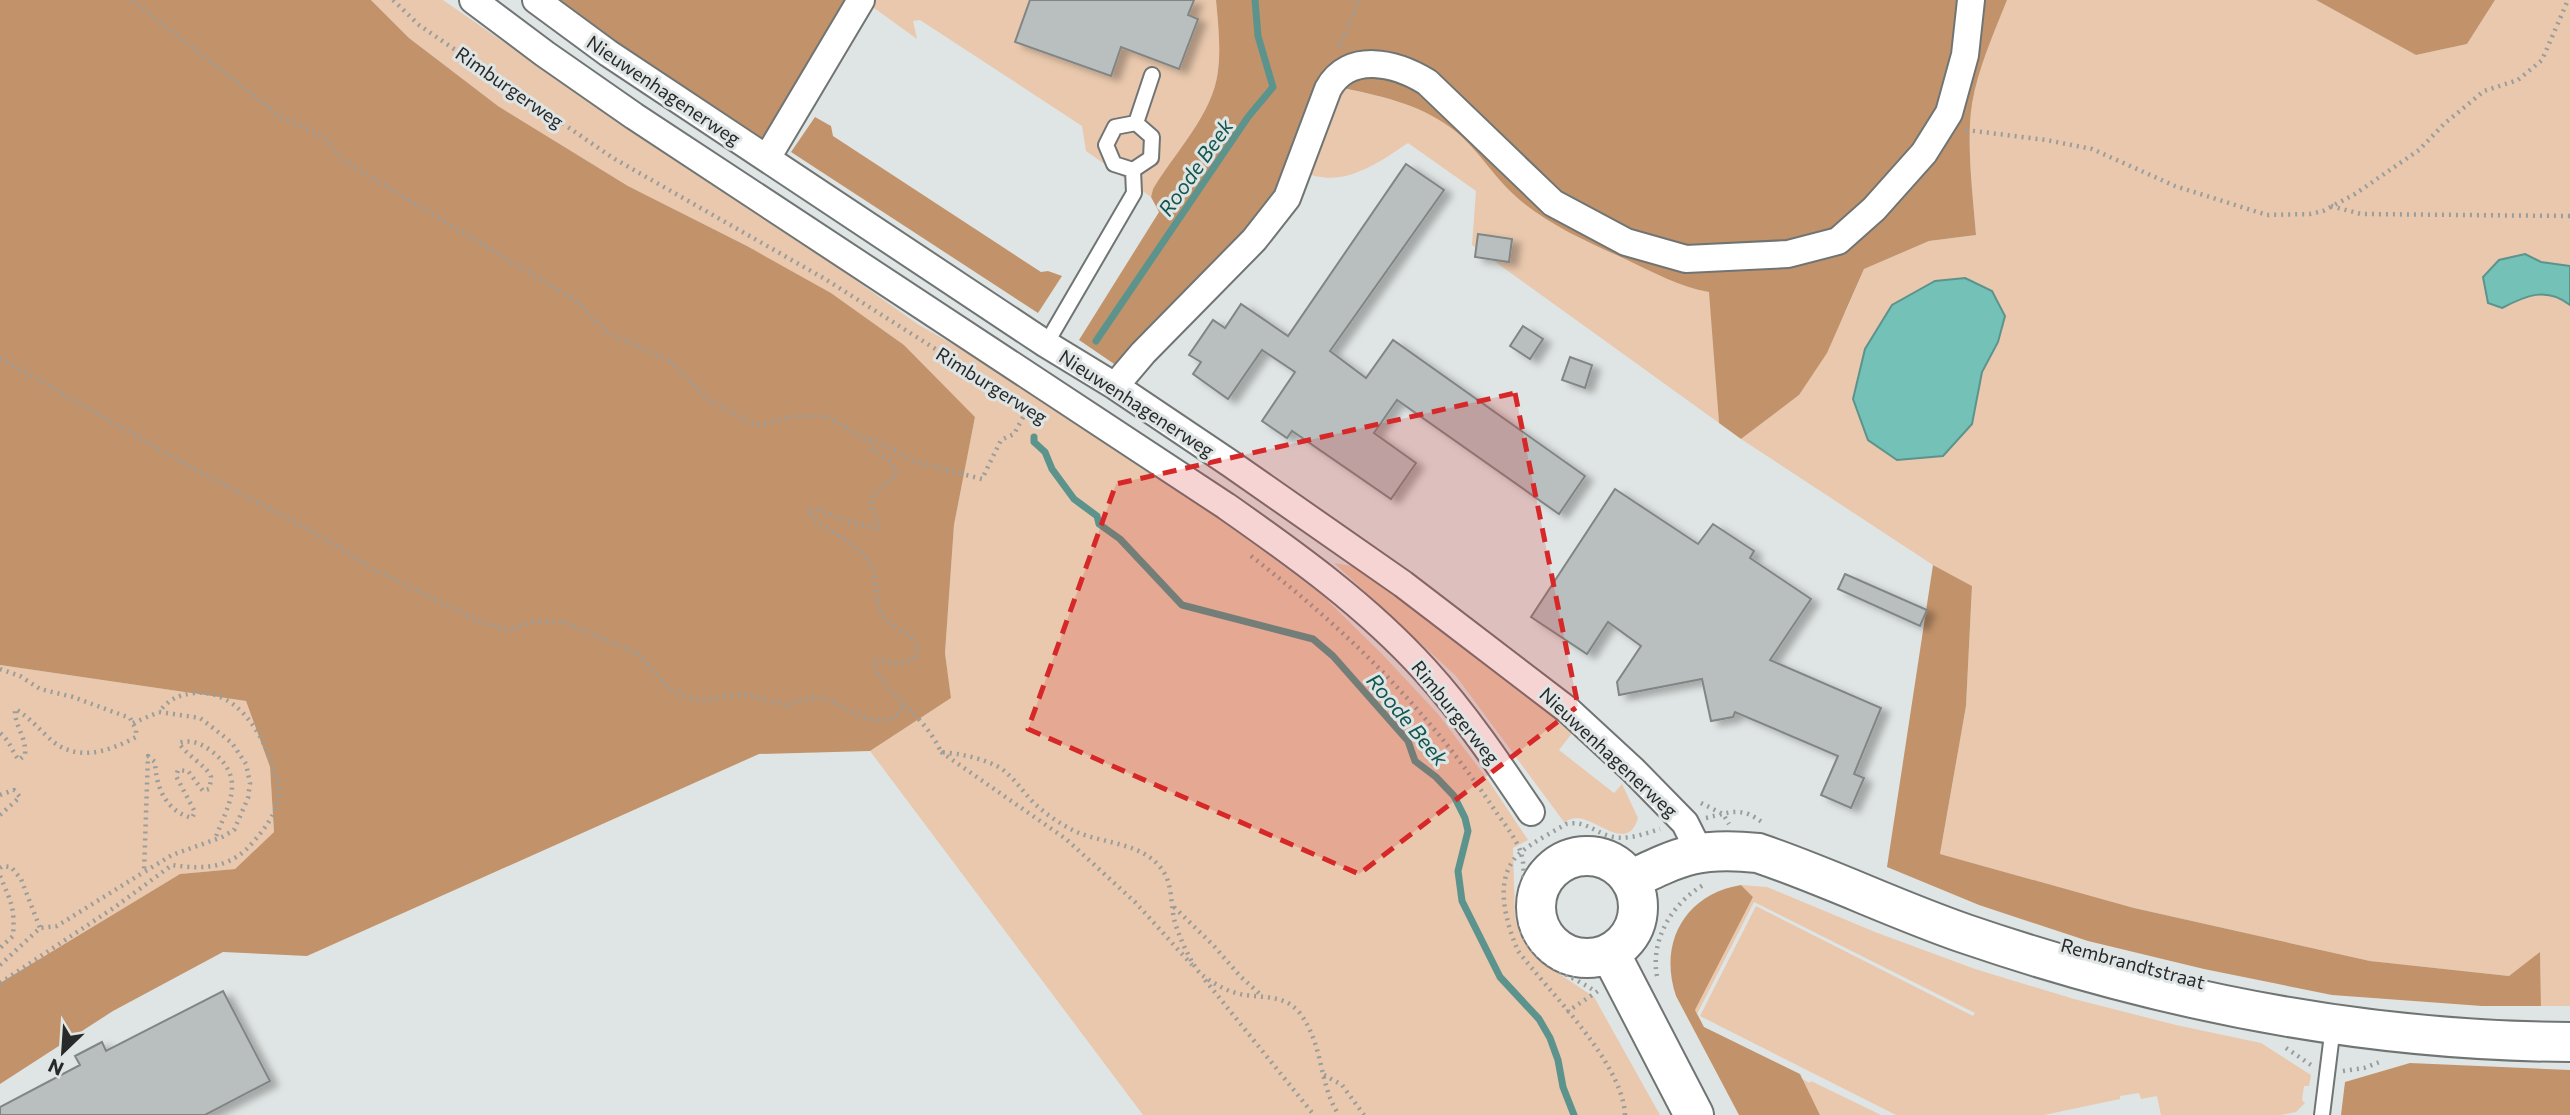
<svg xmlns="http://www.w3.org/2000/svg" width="2570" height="1115" viewBox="0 0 2570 1115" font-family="Commissioner,sans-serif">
  <defs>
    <filter id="shadow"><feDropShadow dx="8" dy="4.5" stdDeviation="3.5" flood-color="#0004"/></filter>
  </defs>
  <rect width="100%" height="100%" fill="#dfe5e4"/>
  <path fill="#e9c8ad" d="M371,0H443L574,91L772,221L919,325L970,354L1207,510L1270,556L1322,595L1382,654L1438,714L1488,780L1528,840L1513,848L1515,918L1526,945L1543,963L1594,997L1660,1115H1143L870,751L951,698L945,653L954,525L975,417L904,345L831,293L747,246L628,186L498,106L409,38Z
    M863,0H1216C1218,23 1221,47 1218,71C1213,114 1175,152 1153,189L1151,197L1086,151L1082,126L920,20L913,21L917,39Z
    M2007,0H2316L2416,55L2467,44L2495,0H2570V1006H2541L2540,953L2509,976L2370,961L2134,908L1940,854L1966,706L1972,586L1933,565L1741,439L1799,395L1846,311L1864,269L1929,241L1976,235C1973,196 1966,143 1972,104C1978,68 1994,33 2007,0Z
    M1332,86C1370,94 1410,101 1444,122C1470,139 1486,165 1507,187C1539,221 1584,240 1625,259C1653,272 1680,287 1710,292L1719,423L1472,245L1476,191L1408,143C1375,165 1341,190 1301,171Z
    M1334,563L1357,567L1385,583L1513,682L1573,732L1559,750L1614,793L1622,784L1638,818C1629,849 1604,826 1586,820C1578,817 1571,818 1564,822L1456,676Z
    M0,665L246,701L270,767L274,832L235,869L180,874L0,983Z
    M1741,885L1767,887L1875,932L1975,969L2074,999L2176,1025L2261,1043L2311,1075L2309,1086H2304L2302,1100L2305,1103L2296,1112L2281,1115H2161L2157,1096L2141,1099L2139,1093L2120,1096V1099L2044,1115H1896L1700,1016L1756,906L1973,1016L1975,1013L1754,902L1697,1014L1695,1010L1753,897Z
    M1802,1079L1810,1083L1811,1081L1881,1115H1820Z"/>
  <path fill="#c2936a" d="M0,0H371L409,38L498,106L628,186L747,246L831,293L904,345L975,417L954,525L945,653L951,698L870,751L759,754L307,956L223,952L113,1011L0,1084V983L180,874L235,869L274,832L270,767L246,701L0,665Z
    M561,0H846L765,143L651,67Z
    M1216,0H2007C1994,33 1978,68 1972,104C1966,143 1973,196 1976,235L1929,241L1864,269L1827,353L1799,395L1741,439L1719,423L1709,292C1679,287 1653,272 1625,259C1584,240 1539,221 1507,188C1486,166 1470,139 1444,123C1411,101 1371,94 1333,86L1301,171L1120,368L1079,340L1159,212L1151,197L1153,189C1175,152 1213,114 1218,71C1221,47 1218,23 1216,0Z
    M2316,0H2495L2467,44L2416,55Z
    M815,117L831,126L833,136L1041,272L1048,271L1062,276L1038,313L791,152Z
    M1933,565L1972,586L1966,706L1940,854L2134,908L2370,961L2509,976L2540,952L2541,1006H2482L2332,995L2204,969L2088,941L1979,905L1887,867Z
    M1741,885L1753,897L1695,1010L1704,1027L1800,1074L1820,1115H1739L1676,996C1658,943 1685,894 1741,885Z
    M2410,1063L2570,1070V1115H2341L2345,1082Z"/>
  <path fill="#73c1b7" stroke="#5c948d" stroke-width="2" d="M2525,254L2541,262L2570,266V305C2546,286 2525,296 2502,308L2488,303L2483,277L2499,260Z
    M1965,278L1992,291L2005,316L1998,342L1982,372L1972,424L1943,456L1897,460L1868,440L1853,399L1865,349L1892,305L1935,281Z"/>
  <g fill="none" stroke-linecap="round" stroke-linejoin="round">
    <path stroke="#5c948d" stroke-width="7" d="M1096,341L1248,117L1273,87L1258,36L1255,0
      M1034,437V442L1045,452L1052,469L1074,499L1097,516L1099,524L1120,539L1182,605L1313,639L1333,656L1408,741L1415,761L1436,777L1454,796L1465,818L1468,831L1458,871L1462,901L1500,977L1539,1019L1550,1038L1558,1060L1563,1087L1574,1115"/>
  </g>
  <path fill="#b9bfbe" stroke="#818685" stroke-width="2" filter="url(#shadow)" d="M1030,0H1194L1188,15L1198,19L1179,69L1121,47L1111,76L1015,42Z
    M1406,164L1444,190L1330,351L1366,378L1393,340L1585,476L1559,514L1397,400L1374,433L1416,463L1391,499L1292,431L1287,438L1262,421L1295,372L1262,350L1228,399L1193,374L1201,362L1189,355L1213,320L1225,328L1241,304L1288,336Z
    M1478,234L1512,239L1509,262L1475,257Z
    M1523,326L1543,339L1530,359L1510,346Z
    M1570,357L1592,365L1585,388L1562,380Z
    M1615,489L1698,544L1713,524L1754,551L1750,558L1811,599L1770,660L1881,708L1854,774L1864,778L1851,808L1821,795L1838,756L1735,712L1733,717L1711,721L1702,679L1619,695L1617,682L1641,646L1608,622L1587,654L1531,617Z
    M1845,574L1927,610L1920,626L1838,589Z
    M223,991L270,1081L205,1115H0V1107L80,1065L75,1056L102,1042L106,1051Z"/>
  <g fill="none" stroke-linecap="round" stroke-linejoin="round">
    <defs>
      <path id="lane" d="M1136,123L1152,137L1151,158L1133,170L1114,164L1106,145L1115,127Z
        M1136,123L1152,75
        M1046,344L1134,193L1133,170
        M2322,1115L2333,1026"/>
      <path id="street" d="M473,0L545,54L634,116L1226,506C1296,555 1367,606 1425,670C1465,714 1498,763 1531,812
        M536,0L608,53L1046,344L1115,386L1231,464L1403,584L1569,711L1633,770L1685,823L1699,851
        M767,158L861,0
        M1115,386L1143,353L1254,240L1287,198L1328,89C1349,51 1396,63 1427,82L1553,203L1626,242L1686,259L1788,254L1838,241L1874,209L1924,153L1949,113L1965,55L1971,0"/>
      <path id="secondary" d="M1536 907a51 51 0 1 1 102 0a51 51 0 1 1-102 0Z
        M1630,880C1682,855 1700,847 1758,853C1829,877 1896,910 1966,934C2162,1001 2363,1041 2570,1042
        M1610,953L1694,1115"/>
    </defs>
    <use href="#lane" stroke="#707574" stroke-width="18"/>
    <use href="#street" stroke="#707574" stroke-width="30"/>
    <use href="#secondary" stroke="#707574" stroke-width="42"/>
    <path stroke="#999d9c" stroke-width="4.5" stroke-dasharray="2 5" stroke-linecap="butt" d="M132,0L281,117L323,136L343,160L575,300L607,332L669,361L709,400L757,426L789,417L825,416L869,441L872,439L916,462L982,479L1001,440L1014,434L1028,408
      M393,0L419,25L613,158L825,279L1043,417
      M1339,47L1359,0
      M1966,130L2046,140L2092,149L2175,186L2267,215L2310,214L2323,211L2355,194L2419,150L2444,124L2484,91L2518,80L2542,60L2568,0
      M2331,206L2361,214L2570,216
      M0,358L187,465L310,530L377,571L481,622L506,630L532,622H564L638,654L668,687L687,698L703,701L743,694L786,705L816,697L828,700L865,718L881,721L892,718L904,707
      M869,441L871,448L893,463L896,474C877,497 860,489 880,525L877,528L845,521L816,509L808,511C823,531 851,539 867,559C879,575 873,599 883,616C892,630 928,636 914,659L897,664L878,659L873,665C891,698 925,716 941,752C961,754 984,758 1002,769C1015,779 1023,792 1035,804C1047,815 1063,826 1079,833C1107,844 1141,843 1161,868C1173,884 1170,900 1174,919C1177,932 1192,967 1202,975C1214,984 1230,993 1245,995C1265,998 1284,995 1299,1012C1325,1046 1318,1084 1339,1115
      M1251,556C1348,631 1428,710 1496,812C1504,823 1517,840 1521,853C1532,889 1501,925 1541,958C1556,971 1578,980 1595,991
      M0,669L20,676L40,689L73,697L130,718L136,729V737C108,752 75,763 49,738C37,727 29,717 15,709C14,726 27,737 25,755L19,760C11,750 10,741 0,733
      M133,723L159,712
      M941,752L1066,839L1135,902L1192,965
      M0,795L14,790L20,797L0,815
      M1701,803L1723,814L1729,824
      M1706,818C1731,812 1741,806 1763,823
      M0,868L3,866L11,867L21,879L40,928
      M0,876C11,902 15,907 13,936L0,948
      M1174,907L1214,946L1240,976L1261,995
      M0,965L40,928L57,926L144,872
      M1657,976C1650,939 1673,902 1705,884
      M1205,980L1314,1115
      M0,983L115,907L172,865C205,870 232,868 254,841C266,827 277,813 279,794C280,786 275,776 273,768C263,733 236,689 195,693C178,695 169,699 159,712L200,718L217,731L232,743L246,764L250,783L248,798L234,830L222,837L172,855L144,872L148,756L155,762C156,788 166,811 192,818L195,812L176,776L178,770L188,771L203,791L209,789C210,785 211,781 211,777C208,767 185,754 179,743C190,739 200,743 210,750C248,778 228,804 215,839
      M1567,1012L1598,991
      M2286,1048L2311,1065
      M2343,1071L2364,1068L2382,1061
      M1324,1075L1342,1085L1364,1115
      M1625,1115C1623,1063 1550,993 1518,951C1506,922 1492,878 1520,853C1533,842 1551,833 1566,824C1584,820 1593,831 1609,836C1626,841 1644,834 1660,829"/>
    <use href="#lane" stroke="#fff" stroke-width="14"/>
    <use href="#street" stroke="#fff" stroke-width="26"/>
    <use href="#secondary" stroke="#fff" stroke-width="38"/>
  </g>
  <path fill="#d62828" fill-opacity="0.2" stroke="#d62828" stroke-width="5" stroke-dasharray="14 9" stroke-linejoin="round" d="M1515,393L1578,706L1359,874L1028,729L1116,484Z"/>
  <g text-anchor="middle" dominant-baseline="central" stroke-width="6" stroke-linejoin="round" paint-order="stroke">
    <g font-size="19" fill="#282a2a" stroke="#dfe5e4">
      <text transform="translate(510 87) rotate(35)">Rimburgerweg</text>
      <text transform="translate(664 90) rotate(34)">Nieuwenhagenerweg</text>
      <text transform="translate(992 385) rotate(32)">Rimburgerweg</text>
      <text transform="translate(1137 403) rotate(33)">Nieuwenhagenerweg</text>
      <text transform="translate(1456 712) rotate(51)">Rimburgerweg</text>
      <text transform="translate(1609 752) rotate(43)">Nieuwenhagenerweg</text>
      <text transform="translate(2133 963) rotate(15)">Rembrandtstraat</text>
    </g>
    <g font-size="21" font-style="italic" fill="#12564f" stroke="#dfe5e4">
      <text transform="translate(1195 167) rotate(-55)">Roode Beek</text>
      <text transform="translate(1408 719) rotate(50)">Roode Beek</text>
    </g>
  </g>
  <g transform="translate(63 1052) rotate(205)" stroke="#dfe5e4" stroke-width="5" paint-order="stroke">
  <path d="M0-5L12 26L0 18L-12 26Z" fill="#282a2a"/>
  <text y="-10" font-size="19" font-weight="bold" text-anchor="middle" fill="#282a2a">N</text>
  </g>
</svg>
